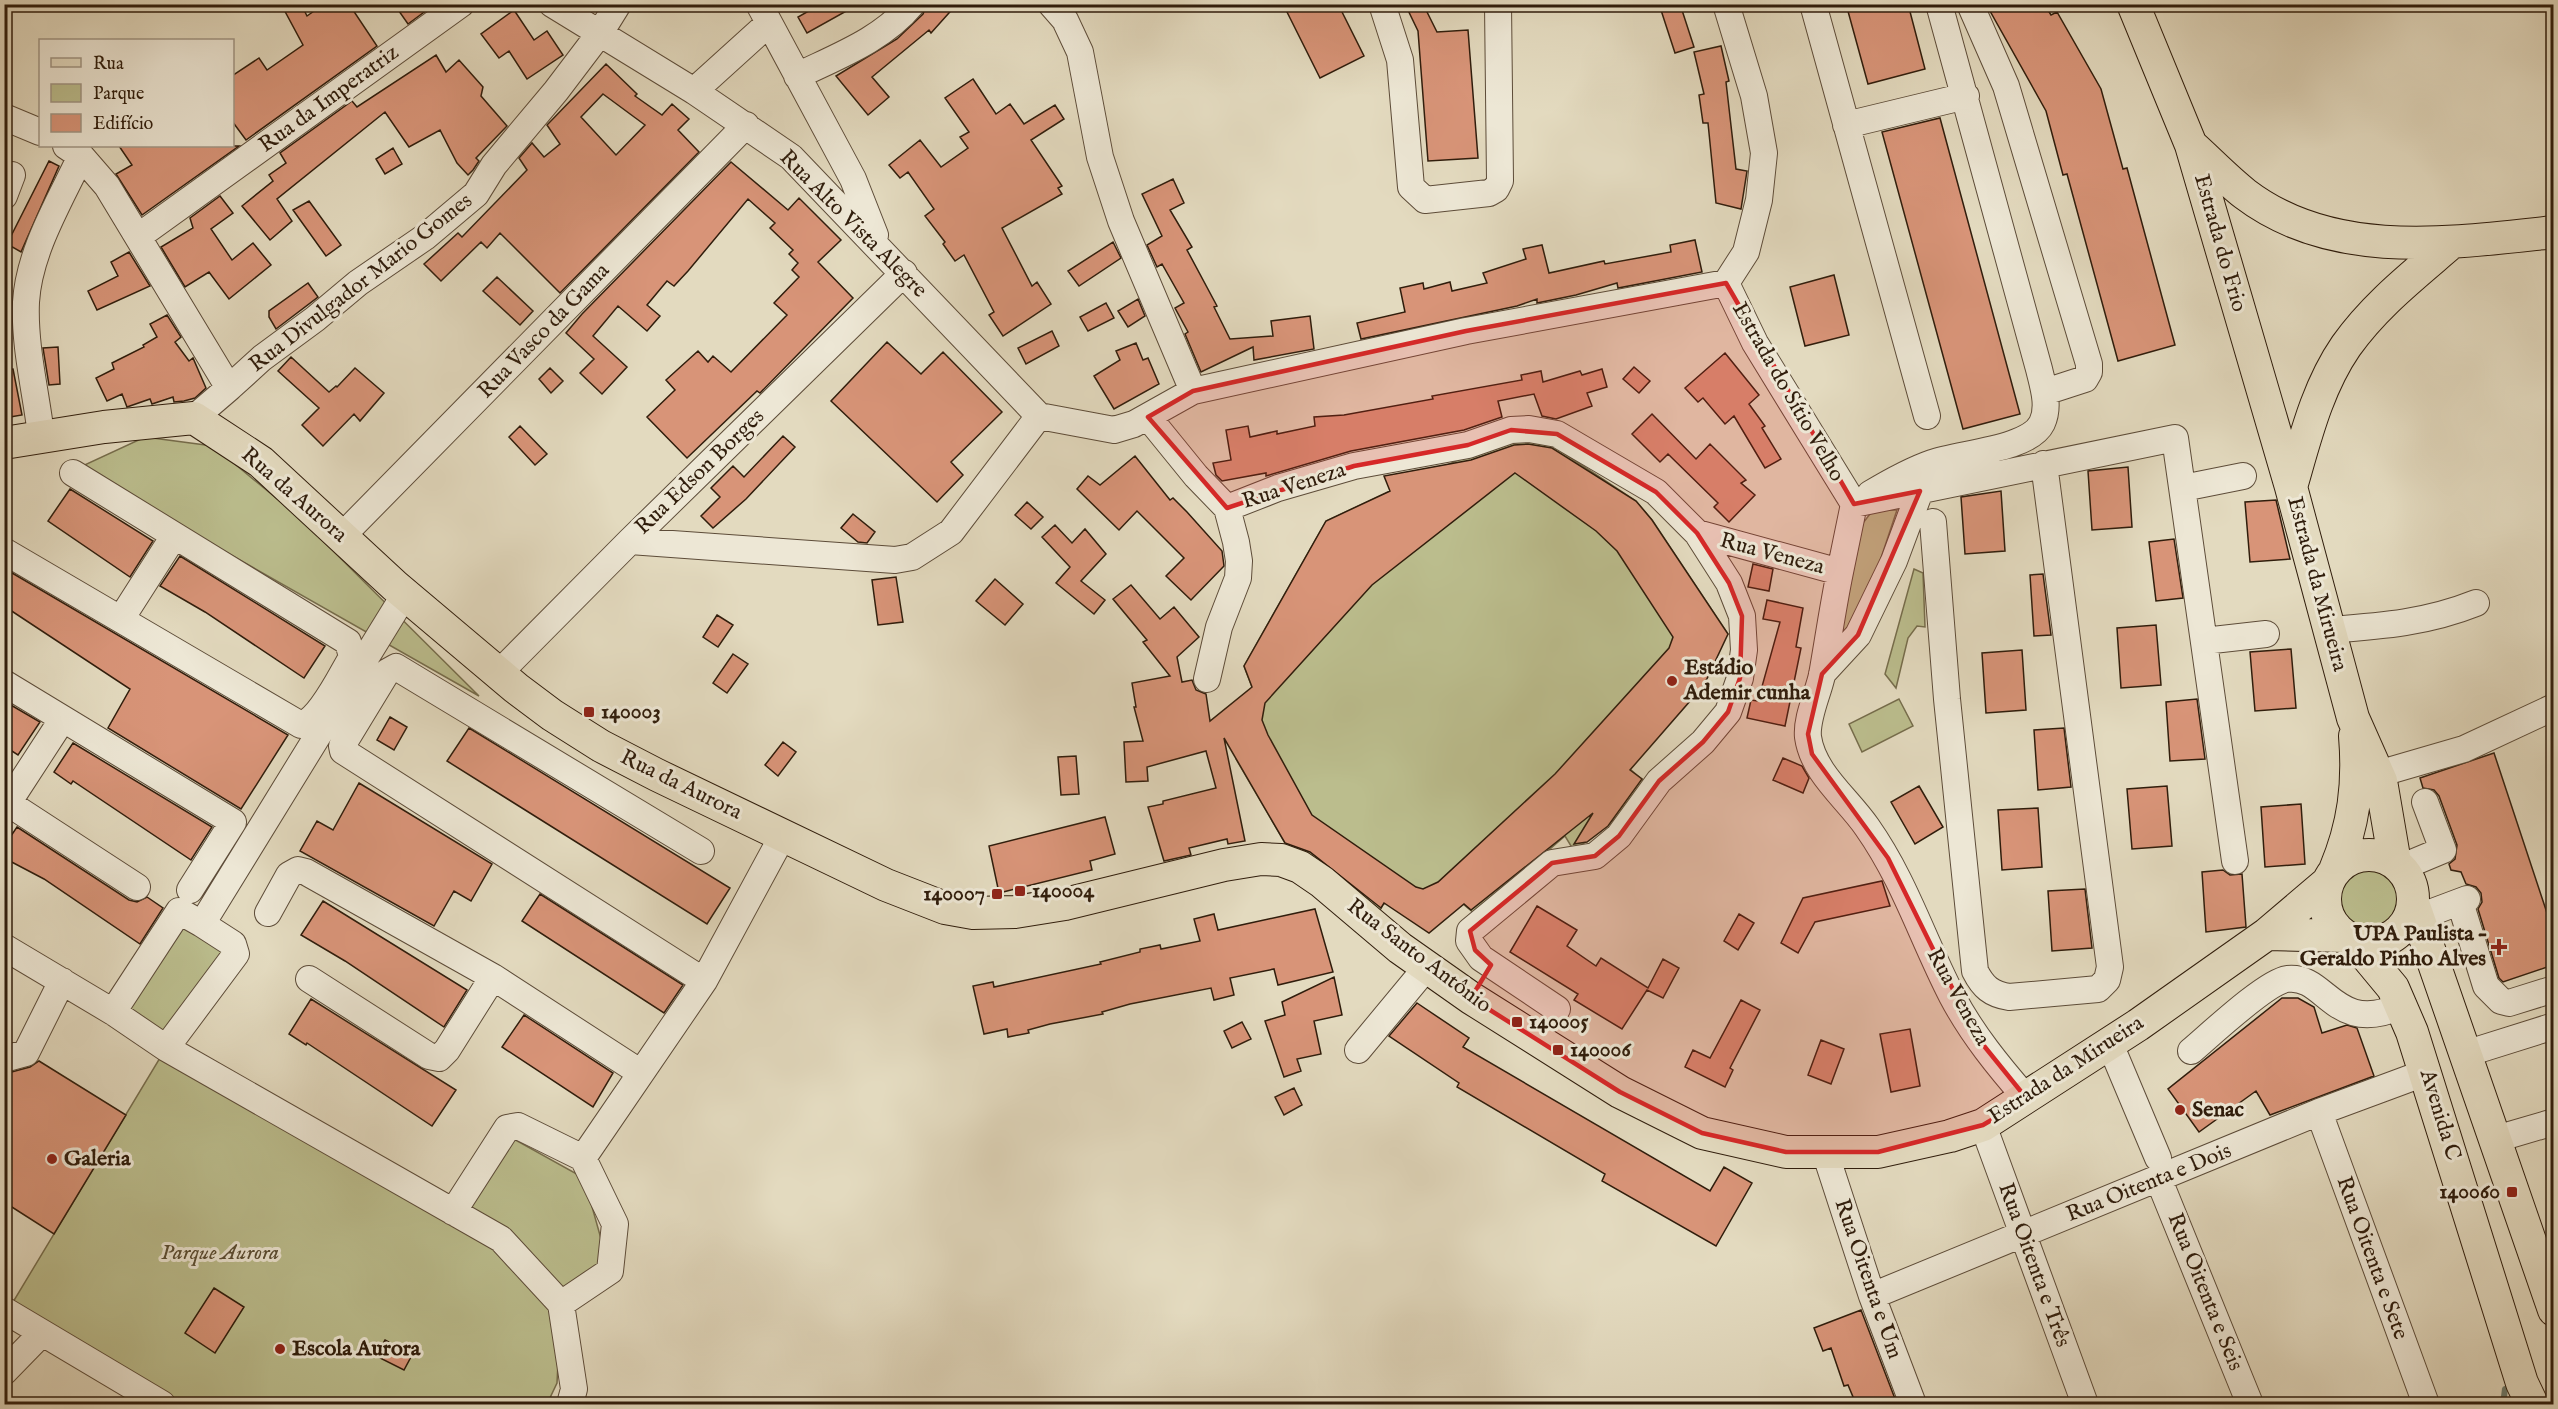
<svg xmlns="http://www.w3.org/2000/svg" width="2558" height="1409" viewBox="0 0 2558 1409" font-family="'IM FELL English',serif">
  <rect width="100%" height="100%" fill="#e3dabf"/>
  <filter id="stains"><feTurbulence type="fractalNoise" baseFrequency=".00333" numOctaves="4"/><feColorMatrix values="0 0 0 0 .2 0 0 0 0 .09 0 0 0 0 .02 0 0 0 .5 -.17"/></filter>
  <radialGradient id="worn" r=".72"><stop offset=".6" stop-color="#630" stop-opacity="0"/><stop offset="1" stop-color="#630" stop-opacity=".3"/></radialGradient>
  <path fill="#bbbd8d" stroke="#766d4c" stroke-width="1.5" d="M1512,435L1550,444L1636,501L1652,520L1728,634L1630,769L1645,782L1616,818L1574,851L1565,836L1475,914L1463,904L1384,903L1378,914L1289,850L1236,759L1252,687L1244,666L1326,521Z
    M145,437L213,446L298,516L479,696L78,468Z
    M1873,510H1897L1866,603L1839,640L1863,523Z
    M1914,569L1923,573L1925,627L1917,626L1908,638L1896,688L1885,674Z
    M1899,699L1913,726L1862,752L1849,724Z
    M2334 901a34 34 0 1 1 68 0a34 34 0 1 1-68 0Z
    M179,911L236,948L166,1048L452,1212L499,1131L584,1178L610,1271L561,1304L557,1383L547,1404H155L7,1312L166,1048L113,1012Z"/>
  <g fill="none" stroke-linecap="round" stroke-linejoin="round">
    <path stroke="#6d7c6e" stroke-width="6" d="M2503,1404L2505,1389"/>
  </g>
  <path fill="#d89478" stroke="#301d0c" stroke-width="1.5" fill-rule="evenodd" d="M281,4H301L307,16L324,4H349L377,46L246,140L232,121V76L259,58L267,70L303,45Z
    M394,4H435L408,24Z
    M821,4H859L807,33L798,17Z
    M927,4H957L931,33L929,30L872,77L889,97L868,115L836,76L897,39L923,14Z
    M1283,4H1338L1364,56L1320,78Z
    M1405,4H1423L1437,32L1468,30L1478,158L1428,161L1418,31Z
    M1659,4H1680L1694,47L1675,53Z
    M1846,4H1908L1925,69L1868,84Z
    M2001,4H2044L2051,15L2057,12L2101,89L2123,169L2127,168L2175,345L2118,361L2067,174L2063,175L2046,111L1990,11Z
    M514,10L534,40L547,31L563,55L527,79L509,51L499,58L481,34Z
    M1721,46L1729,81L1726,82L1736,169L1747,171L1741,209L1716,203L1708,123H1703L1699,95L1704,94L1694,52Z
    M436,55L446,72L459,60L483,87L481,96L507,126L476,158L479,161L473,170L468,175L457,163L440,130L409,147L385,112L277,199L292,221L270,240L242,206L273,181L269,175L286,163L280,153L352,101L357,107Z
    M606,64L637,94L635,96L662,115L672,104L689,119L678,130L699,152L560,293L500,233L487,248L481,242L441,281L424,264L458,233L462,237L527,170L519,158L532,143L544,157L560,144L547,125ZM603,94L645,125L616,155L581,117Z
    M973,79L996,114L1010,104L1024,124L1055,105L1064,119L1031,140L1062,186L1058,188L1062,194L1002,228L1032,286L1037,282L1051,304L1003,336L989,315L994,312L964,255L955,261L943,244L945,242L925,216L934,209L908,172L900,178L889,165L920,140L941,167L968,148L960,137L969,132L945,98Z
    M1940,118L2020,414L1963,429L1882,132Z
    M119,146H239L142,215L116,174L132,165Z
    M393,148L402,164L385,174L376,159Z
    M49,161L59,166L21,252L7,244Z
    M731,162L788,210L799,198L841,240L818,262L853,298L760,393L757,391L687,458L647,417L675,390L666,380L698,351L708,362L713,356L731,372L787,315L774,303L799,277L792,270L798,263L789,254L793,250L770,228L775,223L748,199L688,271L674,286L667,281L647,305L660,316L647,331L618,306L593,336L627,367L602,394L580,373L594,359L566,333L582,314Z
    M1173,179L1184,203L1170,210L1192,247L1187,250L1217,306L1214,307L1230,339L1273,336L1271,321L1310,316L1314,349L1254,360L1253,347L1201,372L1185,334L1188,332L1175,308L1184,303L1162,264L1157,267L1147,245L1162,236L1142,194Z
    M220,196L233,213L211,229L232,260L253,243L271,265L229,299L209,272L185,287L161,247L193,228L190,218Z
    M309,201L341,245L326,256L293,210Z
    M1695,240L1702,272L1618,288L1617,283L1576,295L1537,303V299L1517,306L1361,339L1357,323L1405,312L1400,288L1423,283L1424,289L1450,282L1452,291L1487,283L1483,273L1526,259L1523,249L1542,245L1549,273L1604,261L1605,264L1671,252L1670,245Z
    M1113,242L1121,258L1079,286L1068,271Z
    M129,252L150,286L97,310L88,291L118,276L111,262Z
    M1834,275L1849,335L1805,346L1790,287Z
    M497,277L533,311L520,325L483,291Z
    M308,283L318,297L276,329L269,317V311Z
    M1138,299L1145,316L1128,327L1118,311Z
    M1106,303L1114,318L1088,331L1080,317Z
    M167,315L181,337L175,342L189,361L193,358L206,388L195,398L184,401L174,402L173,397L152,404L150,399L127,407L122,394L107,401L96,378L114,369L112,363L144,347L143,345L157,337L150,324Z
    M1052,331L1059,346L1026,364L1018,348Z
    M887,342L921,374L943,352L1002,412L951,462L963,475L937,502L831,401Z
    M1136,343L1143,360L1148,358L1159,384L1114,409L1094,376L1120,360L1116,351Z
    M58,347L60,384L49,385L43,348Z
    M1725,353L1759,395L1749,404L1765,426L1762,428L1781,459L1765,468L1734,416L1725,424L1703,398L1698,402L1685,388Z
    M291,357L329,392L336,386L337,387L355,368L384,393L360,421L354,414L323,446L302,425L319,408L278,371Z
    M1634,367L1650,381L1639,393L1623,379Z
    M550,368L563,381L551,393L539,379Z
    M13,369L22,415L4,418V370Z
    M1602,369L1607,387L1587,393L1592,406L1556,419L1542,416L1534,394L1498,401L1502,417L1464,430L1351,451L1266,476V473L1222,481L1216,475L1213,463L1231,460L1226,430L1248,426L1250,437L1277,431V434L1315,426L1314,417L1344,415L1433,399L1432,396L1522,380L1521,375L1541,371L1543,382L1580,371L1582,375Z
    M1652,414L1696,459L1710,444L1746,480L1741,483L1755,495L1729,522L1714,507L1718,503L1668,454L1660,462L1632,434Z
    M520,426L547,454L535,465L509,437Z
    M783,436L795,447L746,499L713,528L701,516L720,497L711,488L733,466L744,477Z
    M1528,444L1552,448L1636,501L1652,520L1728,634L1704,685L1630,770L1642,779L1608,826L1587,842L1574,844L1593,813L1471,910L1464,904L1429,933L1384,903L1381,908L1310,852L1285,843L1224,738L1245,841L1228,844L1227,839L1189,848L1191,855L1164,861L1148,807L1163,804V801L1216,788L1206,751L1147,767L1148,781L1126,782L1124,742L1143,741L1134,707H1136L1132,683L1170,676L1143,642L1147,640L1113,599L1131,585L1160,619L1174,607L1199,637L1177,657L1182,682L1192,680L1196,690L1206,694L1210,721L1252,687L1244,666L1326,521L1390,491L1384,476L1471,460L1514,445ZM1515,473L1596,531L1617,551L1673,637L1669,648L1555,774L1438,882L1423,889L1416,887L1312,815L1268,735L1262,720L1265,703L1372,585Z
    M1135,456L1170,500L1173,498L1187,512L1222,551L1224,566L1191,600L1166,576L1184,558L1137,511L1119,530L1077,489L1088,476L1100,485Z
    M2128,467L2132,527L2092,530L2088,471Z
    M70,489L153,541L130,577L48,521Z
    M2001,491L2005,551L1965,554L1961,497Z
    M2276,500L2290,559L2250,562L2245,502Z
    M1027,502L1043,517L1031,529L1015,515Z
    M853,514L875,532L867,543L858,542L841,528Z
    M1055,525L1072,543L1085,529L1106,554L1081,581L1105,600L1094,614L1056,583L1070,567L1042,537Z
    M2174,539L2183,598L2156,601L2149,542Z
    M180,556L325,646L304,678L205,612L160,586Z
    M1753,564L1773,569L1769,591L1748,587Z
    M7,570L288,735L241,809L108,728L130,689L4,606V574Z
    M2043,574L2051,635L2034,636L2030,575Z
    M896,577L903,622L878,625L872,580Z
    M995,579L1023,604L1005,625L976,601Z
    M1767,600L1803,608L1796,647L1801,648L1785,726L1747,718L1751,700L1758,701L1780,622L1763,619Z
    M717,615L733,625L718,647L703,637Z
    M2156,625L2161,685L2121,688L2117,628Z
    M2291,649L2296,708L2255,711L2250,652Z
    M2022,650L2026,710L1986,713L1982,653Z
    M733,654L748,664L727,693L713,683Z
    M2197,699L2205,759L2170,761L2166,702Z
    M4,701L40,722L18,755L4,746Z
    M390,717L407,727L394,750L377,740Z
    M469,728L730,888L707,924L447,761Z
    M2064,728L2071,787L2038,790L2034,730Z
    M783,742L796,752L778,776L765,765Z
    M73,743L212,827L191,860L73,781L71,784L54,772Z
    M2494,753L2553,931V965L2503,982L2499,978L2478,909L2482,902L2481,893L2476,887L2466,884L2461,872L2451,870L2449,864L2455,859L2457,845L2439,796L2434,790L2423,788L2420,778Z
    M1076,756L1079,794L1061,795L1058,757Z
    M1783,758L1802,766L1809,778L1803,793L1773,780Z
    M359,783L492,864L471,901L454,891L434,926L300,851L317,821L333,830Z
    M1919,786L1943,827L1915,844L1891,802Z
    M2167,786L2172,846L2132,849L2127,789Z
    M2301,804L2305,864L2265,867L2261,807Z
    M2038,808L2042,867L2002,870L1998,810Z
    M1105,817L1115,854L1090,861L1092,870L999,893L989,846Z
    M17,827L129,900L137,902L147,897L163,908L140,944L44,879L4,858V846Z
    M2223,870L2230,875L2242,874L2246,927L2206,932L2202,872Z
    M1882,881L1890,906L1815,922L1798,953L1781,943L1803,898Z
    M2085,889L2092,948L2052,951L2048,891Z
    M540,894L683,985L664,1013L522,921Z
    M323,901L467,990L444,1027L345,961L301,935Z
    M1537,906L1577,930L1567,946L1596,966L1601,958L1648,988L1663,959L1679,968L1663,998L1647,990L1622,1029L1574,1000L1578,994L1510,952Z
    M1315,909L1333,972L1278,985L1274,969L1230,978L1234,995L1214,1000L1211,988L1130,1004L1102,1012L1103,1014L1050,1024L1028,1030L1029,1033L1008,1037L1007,1029L984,1034L973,986L993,982L994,987L1101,964L1100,962L1140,952V949L1160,945L1161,949L1200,941L1194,919L1214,914L1218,930Z
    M1739,914L1754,923L1738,950L1724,941Z
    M1334,977L1342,1015L1314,1021L1321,1054L1297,1059L1301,1071L1284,1077L1265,1021L1285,1015L1282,1002Z
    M2282,998H2298L2314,1007L2322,1033L2347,1025L2357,1028L2374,1076L2270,1115L2256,1091L2199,1132L2168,1089Z
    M311,999L456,1090L432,1126L307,1043L306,1045L289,1034Z
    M1741,1000L1760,1010L1730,1068L1733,1070L1725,1087L1685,1067L1693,1050L1710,1058Z
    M1417,1003L1469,1038L1463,1047L1710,1191L1724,1167L1752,1183L1716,1246L1602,1181L1605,1174L1457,1087L1459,1083L1389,1036Z
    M524,1015L613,1073L593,1107L502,1047Z
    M1242,1022L1251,1039L1232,1048L1224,1031Z
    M1910,1029L1920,1086L1891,1092L1880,1034Z
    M1821,1040L1844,1049L1831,1084L1808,1075Z
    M39,1061L126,1115L54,1234L4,1202V1074L30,1067Z
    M1294,1088L1302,1105L1284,1115L1275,1097Z
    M214,1288L244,1307L215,1353L185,1333Z
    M1861,1310L1897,1404H1856L1848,1385L1844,1386L1831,1348L1823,1351L1814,1328Z
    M385,1340L412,1355L404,1370L376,1356Z"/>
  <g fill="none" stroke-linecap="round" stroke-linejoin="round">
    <defs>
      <path id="minor" d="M552,4L694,91L791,157L1039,416
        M759,4L853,179L875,235
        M1051,4L1065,20L1080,52L1100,157L1121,221L1193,391
        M1382,4L1400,60L1411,187L1425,200L1489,193L1496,189L1500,181L1498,4
        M1726,4L1754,96L1764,153L1759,200L1746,252L1726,283L1755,343L1854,504L1840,572
        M1813,4L1927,416
        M1970,4L2006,86L2089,364V372L2085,379L2045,392
        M797,76C838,56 882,40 912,4
        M694,91L768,24
        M4,117L40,132
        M1846,125L1966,96
        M66,146L81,156L107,186L229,388L194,418
        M4,196L12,175
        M139,236L461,4
        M229,388L262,358L315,319L358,283L425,237L476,194L494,165L556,91L600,33L618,4
        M1039,416L1114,430L1134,424L1193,391L1466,331L1726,283
        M1148,417L1196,476L1227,508L1236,542L1239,561L1238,578L1219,627L1207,679
        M41,435C36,392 24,346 26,302C29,251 60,201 81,156
        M2183,488L2243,476
        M1870,494C1890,482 1909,471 1932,463C1959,453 2029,450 2042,423C2050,406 2043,386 2039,369L1939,4
        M1854,504L2175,438L2235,861
        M1227,508L1278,488L1354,466L1468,445L1511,430L1529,429L1557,434L1656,492L1697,533L1840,572C1833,606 1828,641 1822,675C1818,694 1806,718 1808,737C1813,773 1847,798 1867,827C1905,881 1922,938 1952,996C1972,1034 1999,1067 2027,1099
        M1933,522L1947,699L1975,971C1983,987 1991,994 2009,997L2098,989L2107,980L2110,967L2044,464
        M342,536L746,125
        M630,541L895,560L912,557L951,532L1039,416
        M4,551L301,725C321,719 341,675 352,657L348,642L73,473
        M121,619L174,536
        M2328,630C2381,626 2426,623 2476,603
        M2204,641L2266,634
        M498,674L630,541L904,273
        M1822,674L1858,635L1894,561L1920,491
        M4,683L233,822L190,890
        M62,720L8,803L137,887
        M2378,774L2464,749L2554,707
        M701,851L396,667L387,672L342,746L343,751L704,981
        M2400,868L2443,850L2425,802
        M2460,902L2486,986L2501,1001L2509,1003L2554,989
        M268,913L289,875L298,870L306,872L493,977L641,1073
        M2419,917L2467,899
        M4,947L113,1012L166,1048L236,954L233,944L202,924L405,594
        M309,979L429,1056L439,1058L447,1050L493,977
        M1557,1009L1481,958L1469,941L1470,931L1552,863L1595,856L1619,836L1659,781L1703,742L1728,712L1740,678L1744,650L1742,616L1729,583L1697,533
        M113,1012L179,911L202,924
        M2110,1044L2158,1158
        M166,1048L501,1239L561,1304L574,1389L570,1404
        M1358,1050L1426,968
        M2191,1051C2210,1035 2266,982 2287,979C2327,974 2333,1036 2401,1006
        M2465,1054L2554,1026
        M4,1059L26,1053L62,981
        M2319,1112L2426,1404
        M1983,1125L2085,1404
        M2496,1139L2554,1122
        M1825,1152L1872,1296L1913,1404
        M2159,1180L2250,1404
        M453,1212L507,1128L518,1126L583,1158L704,981L783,835
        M1872,1296L2319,1112L2427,1072
        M561,1304L610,1271L615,1224L583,1158
        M4,1310L162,1404
        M4,1372L42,1333"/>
      <path id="major" d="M2133,4L2191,145L2291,487L2353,718L2381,781L2395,863
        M2191,145C2209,161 2226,179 2245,194C2333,261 2451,243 2554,232
        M4,443L104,427L194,418L261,462L395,586L516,688L552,715L601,746L657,775L886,885L945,908L973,913L1015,912L1065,904L1224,865L1261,859L1281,860L1300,867L1322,882L1400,948L1471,998L1620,1092L1702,1133L1786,1152H1878L1950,1136L1983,1125L2138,1025L2267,934L2327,883
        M2291,487C2305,439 2317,388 2346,346C2375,305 2414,275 2451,243
        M2325 899a44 44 0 1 1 88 0a44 44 0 1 1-88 0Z
        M2335,870C2354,825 2359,784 2355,736
        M2413,903L2554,1310
        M2267,934L2344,936
        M2354,941L2393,988L2412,1032L2522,1383L2532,1404"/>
    </defs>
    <use href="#minor" stroke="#5d4c39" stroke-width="28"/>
    <use href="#major" stroke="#301d0c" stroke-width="34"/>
    <use href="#minor" stroke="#ede7d5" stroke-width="26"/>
    <use href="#major" stroke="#e3dabf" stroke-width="32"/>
  </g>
  <path fill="#d62828" fill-opacity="0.2" stroke="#d62828" stroke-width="4.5" stroke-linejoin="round" d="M1726,283L1854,504L1920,491L1858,635L1822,674L1808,734L1812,754L1888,858L1976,1036L2027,1099L1983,1125L1878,1152H1786L1702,1133L1620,1092L1471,998L1491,965L1475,950L1470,931L1552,863L1595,856L1619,836L1659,781L1703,742L1728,712L1740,678L1742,616L1729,583L1697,533L1656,492L1557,434L1511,430L1468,445L1354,466L1227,508L1148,417L1193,391L1466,331Z"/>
  <g fill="#8f2418" stroke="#ede7d5" stroke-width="2">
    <circle cx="1672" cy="681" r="6"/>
    <rect x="583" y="706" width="12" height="12" rx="3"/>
    <rect x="1014" y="885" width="12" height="12" rx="3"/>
    <rect x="991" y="888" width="12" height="12" rx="3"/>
    <path d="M2496 938h6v6h6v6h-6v6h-6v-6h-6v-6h6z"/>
    <rect x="1511" y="1016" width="12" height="12" rx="3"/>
    <rect x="1552" y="1044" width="12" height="12" rx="3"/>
    <circle cx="2180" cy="1110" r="6"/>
    <circle cx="52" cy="1159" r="6"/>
    <rect x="2506" y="1186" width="12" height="12" rx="3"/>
    <circle cx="280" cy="1349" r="6"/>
  </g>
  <g text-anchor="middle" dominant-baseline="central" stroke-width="6" stroke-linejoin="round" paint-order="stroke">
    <g font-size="22" fill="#301d0c" stroke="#ede7d5">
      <text transform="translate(329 99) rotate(-36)">Rua da Imperatriz</text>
      <text transform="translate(853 224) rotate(45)">Rua Alto Vista Alegre</text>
      <text transform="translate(2220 243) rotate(74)">Estrada do Frio</text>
      <text transform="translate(361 283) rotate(-38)">Rua Divulgador Mario Gomes</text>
      <text transform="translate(544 331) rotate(-46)">Rua Vasco da Gama</text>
      <text transform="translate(1788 392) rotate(60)">Estrada do Sítio Velho</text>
      <text transform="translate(700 472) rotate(-44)">Rua Edson Borges</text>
      <text transform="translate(1294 486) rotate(-18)">Rua Veneza</text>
      <text transform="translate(294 495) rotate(41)">Rua da Aurora</text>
      <text transform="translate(1772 554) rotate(15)">Rua Veneza</text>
      <text transform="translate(2317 584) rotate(75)">Estrada da Mirueira</text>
      <text transform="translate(681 785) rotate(26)">Rua da Aurora</text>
      <text transform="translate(1419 956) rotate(37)">Rua Santo Antônio</text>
      <text transform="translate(1958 997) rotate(61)">Rua Veneza</text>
      <text transform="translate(2066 1070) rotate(-33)">Estrada da Mirueira</text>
      <text transform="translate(2440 1115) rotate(73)">Avenida C</text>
      <text transform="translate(2149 1183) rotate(-22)">Rua Oitenta e Dois</text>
      <text transform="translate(2372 1258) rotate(70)">Rua Oitenta e Sete</text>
      <text transform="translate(2034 1265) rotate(70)">Rua Oitenta e Três</text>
      <text transform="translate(1868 1279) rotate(71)">Rua Oitenta e Um</text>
      <text transform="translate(2205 1292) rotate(68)">Rua Oitenta e Seis</text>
    </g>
    <g font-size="22" font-weight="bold" fill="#301d0c" stroke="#ede7d5" text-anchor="start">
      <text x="1684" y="668">Estádio<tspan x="1684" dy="25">Ademir cunha</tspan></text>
      <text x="601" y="712">140003</text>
      <text x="1032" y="891">140004</text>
      <text x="985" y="894" text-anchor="end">140007</text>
      <text x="2486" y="934" text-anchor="end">UPA Paulista –<tspan x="2486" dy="25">Geraldo Pinho Alves</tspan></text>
      <text x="1529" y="1022">140005</text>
      <text x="1570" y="1050">140006</text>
      <text x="2192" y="1110">Senac</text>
      <text x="64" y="1159">Galeria</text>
      <text x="2500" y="1192" text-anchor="end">140060</text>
      <text x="292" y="1349">Escola Aurora</text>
    </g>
    <g font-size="22" font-style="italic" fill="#5a4d33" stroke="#ede7d5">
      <text x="220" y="1253">Parque Aurora</text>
    </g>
  </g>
  <rect width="2558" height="1409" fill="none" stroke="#e3dabf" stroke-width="24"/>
  <rect x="6" y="6" width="2546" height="1397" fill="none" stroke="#301d0c" stroke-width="3"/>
  <rect x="12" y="12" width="2534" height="1385" fill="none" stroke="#301d0c" stroke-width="1.5"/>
  <rect x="39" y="39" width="195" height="108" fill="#ede7d5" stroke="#a19685" stroke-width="1.5"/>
  <rect x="51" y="58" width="30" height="9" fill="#e3dabf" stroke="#a19685" stroke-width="1.5"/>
  <text x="93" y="69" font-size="18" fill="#301d0c">Rua</text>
  <rect x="51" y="84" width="30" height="18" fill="#bbbd8d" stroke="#a19685" stroke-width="1.5"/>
  <text x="93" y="99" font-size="18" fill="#301d0c">Parque</text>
  <rect x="51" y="114" width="30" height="18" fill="#d89478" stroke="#a19685" stroke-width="1.5"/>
  <text x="93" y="129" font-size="18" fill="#301d0c">Edifício</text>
  <rect width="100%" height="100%" filter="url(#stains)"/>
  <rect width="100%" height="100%" fill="url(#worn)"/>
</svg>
